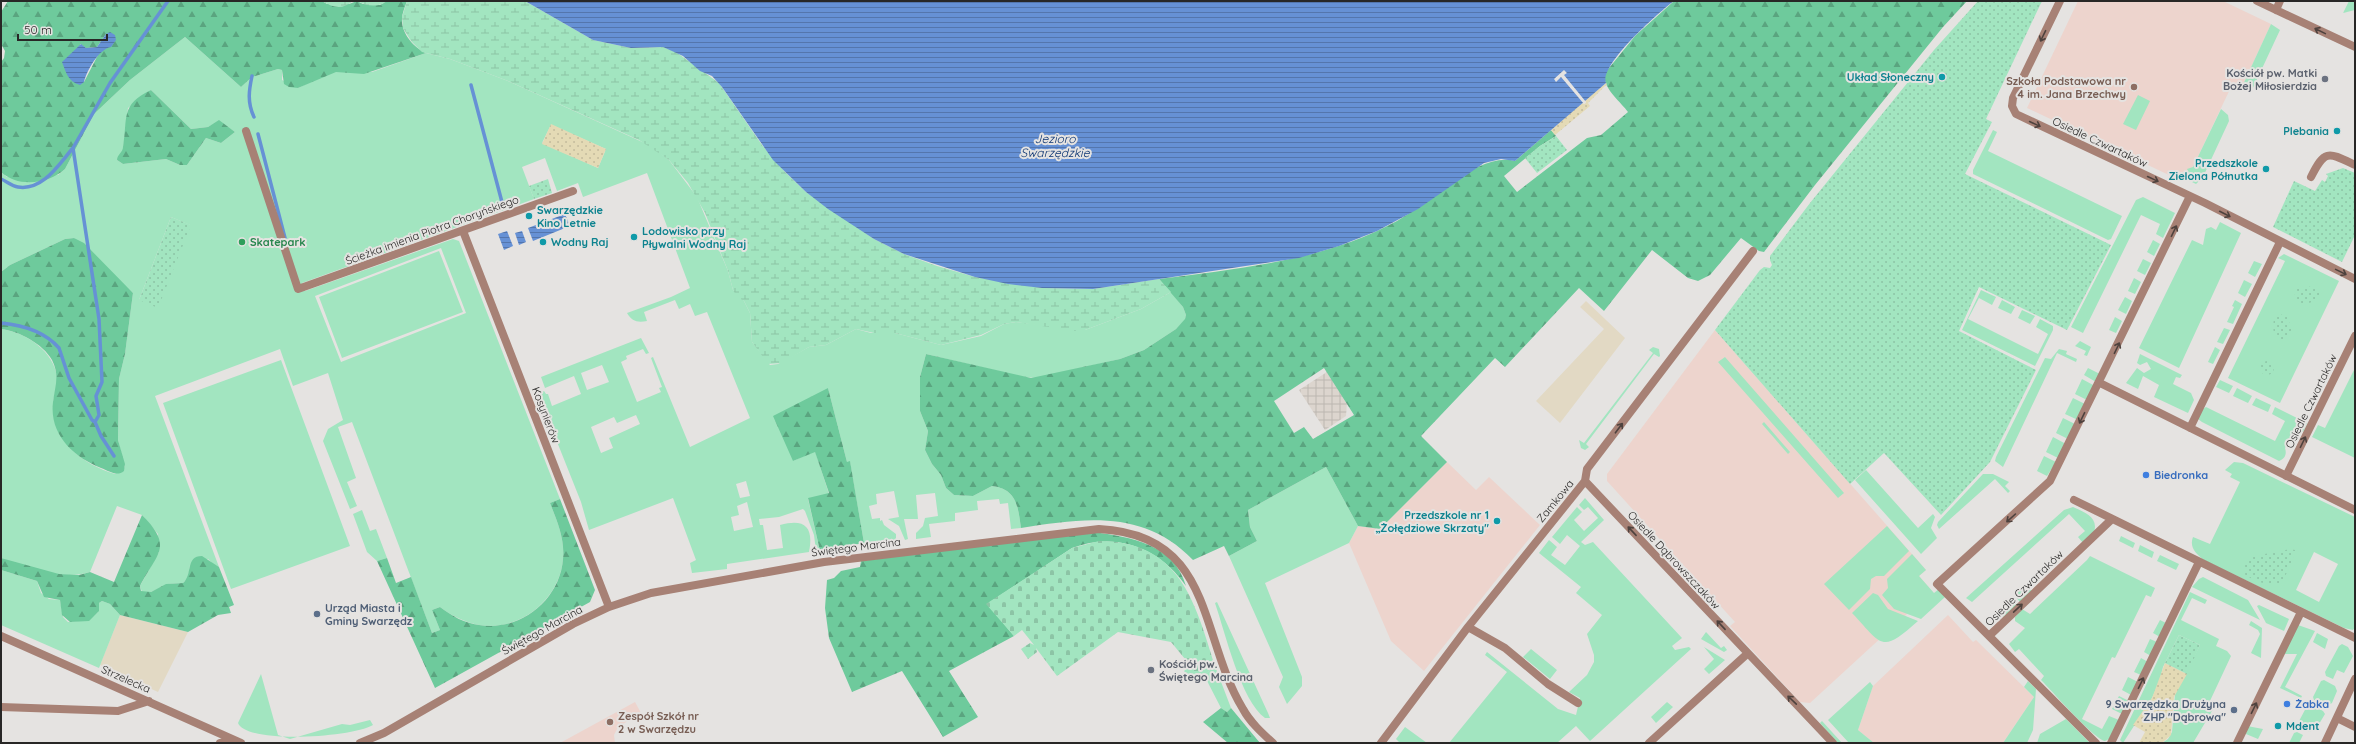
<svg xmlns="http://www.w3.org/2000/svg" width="2356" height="744" viewBox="0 0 2356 744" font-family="Quicksand,sans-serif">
  <defs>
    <pattern id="industrial-grid" width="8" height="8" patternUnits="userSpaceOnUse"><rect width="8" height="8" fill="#dcd5ce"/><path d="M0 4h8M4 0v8" fill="none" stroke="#bdb7b1"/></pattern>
    <pattern id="forest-firs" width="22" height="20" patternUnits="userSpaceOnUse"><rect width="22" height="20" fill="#6eca9c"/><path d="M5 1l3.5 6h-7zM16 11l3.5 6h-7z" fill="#5aa47f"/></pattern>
    <pattern id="wetland-marsh" width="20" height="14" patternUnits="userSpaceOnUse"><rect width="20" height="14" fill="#a2e5c0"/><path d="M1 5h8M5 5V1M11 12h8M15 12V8" fill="none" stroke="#8cc4a5"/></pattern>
    <pattern id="sand-dots" width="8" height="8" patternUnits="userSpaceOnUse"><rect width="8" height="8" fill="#e4dab5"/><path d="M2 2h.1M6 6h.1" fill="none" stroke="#c4bb9c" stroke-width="1.8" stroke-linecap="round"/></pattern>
    <pattern id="cemetery-stones" width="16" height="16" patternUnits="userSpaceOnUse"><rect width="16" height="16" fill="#a2e5c0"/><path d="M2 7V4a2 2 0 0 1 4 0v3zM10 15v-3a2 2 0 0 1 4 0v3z" fill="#8cc4a5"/></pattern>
    <pattern id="park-dots" width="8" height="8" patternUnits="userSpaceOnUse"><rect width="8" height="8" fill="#a2e5c0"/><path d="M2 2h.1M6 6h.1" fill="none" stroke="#8cc4a5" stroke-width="1.8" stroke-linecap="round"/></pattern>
    <pattern id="water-rules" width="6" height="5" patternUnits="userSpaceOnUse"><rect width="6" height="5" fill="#6691d5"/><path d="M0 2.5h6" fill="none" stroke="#5476ad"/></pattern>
  </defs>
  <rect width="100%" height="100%" fill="#e5e3e1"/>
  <path fill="#e2d9c4" d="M1586,301L1625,338L1560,423L1536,401L1604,329L1580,307Z
    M120,615L188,632L158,692L100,665Z"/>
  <path fill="url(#industrial-grid)" d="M1327,372L1347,402L1346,416L1325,430L1299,390Z"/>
  <path fill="#edd4cd" d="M2078,1H2223L2271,24L2241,89L2232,85L2193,167L2188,171L2171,176L2027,108Z
    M1715,330L1926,570L1919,576L1932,591L1810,703L1800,702L1730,626L1735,622L1607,481V474Z
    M1447,462L1476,490L1489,477L1540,525L1424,671L1391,641L1349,543L1358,526L1380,529Z
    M1948,615L1973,642L1976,640L2034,697L2003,743H1874L1858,730L1873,686Z
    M635,702L641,713L618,727L614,735L615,743H560Z"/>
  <path fill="#a2e5c0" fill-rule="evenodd" d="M2349,1H2355V10L2343,13Z
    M2271,24L2280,30L2252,90L2247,92L2241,89Z
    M185,37L241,87L252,77L278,69L282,70V80L298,88L331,72H372L426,53L450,59L508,81L649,145L669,160L697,197L728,271L733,290L744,301L750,313L752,342L770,365L778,364L809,347L826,345L856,329L871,333H895L941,345L981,336L1004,324L1016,322L1085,330L1141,309L1171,292L1183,307L1186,315L1185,320L1176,329L1144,350L1120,359L1037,378L1023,377L926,354L920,377V411L928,431L925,450L932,464L941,475L946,488L954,495L973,496L992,486C1017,489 1018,507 1021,528L1011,529L1008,503L1000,504L999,499L977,501L978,510L955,513V521L929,524L931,537L916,539V533L923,526L925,518L938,516L935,493L916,495L918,519H904L908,539L905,540L899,526L888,519L899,517L894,491L876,494L877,504L869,506L872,519L880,518V521L882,520L884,525L896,534V540L864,543L850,462H847L828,388L793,461L815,451L829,494L808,499L820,551H816L814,535L805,511L803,509L779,517L759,519L760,525H763L767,550L783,548L780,525C805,518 814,527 809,552L727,564V569L692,573L690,563L696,560L673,498L589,530L581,502L538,394L544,391L546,394H548L552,406L581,394L574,376L545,388L541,377L641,338L649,353L646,354L643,349L626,356L627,359L621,362L637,402L661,392L659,388L662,387L651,358L653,357L690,447L750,418L707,312L695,316L690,304L679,309L675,300L644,312L647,321C637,323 632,321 627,313L671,297L690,288L647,173L583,197L578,183L557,191L545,158L522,167L534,199L302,283L305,291L453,239L459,241L560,499L550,503C557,521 565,539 563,559C560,599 520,632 479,625C464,622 452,616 440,607L432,610L440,630L432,633L352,422L338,427L356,478L347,482L357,506L350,509L323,441L328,429L343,420L328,373L293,386L280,349L155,396L219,567L213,564L208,559L190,565L188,578L183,583L168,584L151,592H142L140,586L159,552L158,534L142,515L117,506L90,572C62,581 27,567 1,558V329C26,332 55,352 57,378C58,387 53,396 53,405C54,442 82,464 115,474L125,467L118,440L119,379L125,354L133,293L74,238L65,239L10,265L1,272V172L7,177L58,175L65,169L94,114L130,80ZM151,90L191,129L208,127L219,121L235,132L221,143L206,138L187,165H180L166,159L123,164L117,160L123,150L128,108ZM551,125L606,149L598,168L542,143ZM171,217L190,225L139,300ZM441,248L466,313L341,362L315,296ZM602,365L609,382L587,390L581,373ZM636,415L640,424L609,438L613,448L601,453L591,427L614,417L617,423ZM746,481L750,496L740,498L736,484ZM747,502L753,527L734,531L731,517L739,515L737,506Z
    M2138,95L2150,101L2136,130L2123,124Z
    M2221,109L2228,115L2229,121L2203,177L2196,184L2180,176L2174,178L2171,176L2188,171L2187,169L2193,167Z
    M1993,130L1997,132L1988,151L2122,216L2111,239L2108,240L1973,174V170Z
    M2143,197L2175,213L2163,238L2156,234L2160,224L2141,215L2083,333L2071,327L2136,200Z
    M2220,222L2241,233L2179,368L2139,348L2192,240L2203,245L2206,229L2211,227L2216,230Z
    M2153,240L2160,244L2154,256L2147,252Z
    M439,251L463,312L342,358L319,297Z
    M2284,254L2339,281L2280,403L2228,378L2285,261L2278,258Z
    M2143,259L2151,263L2145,275L2137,271Z
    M2254,261L2262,264L2255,277L2248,273Z
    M2134,278L2141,282L2135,294L2128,291Z
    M2244,280L2252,284L2245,297L2238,293Z
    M1981,290L1996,297L1992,305L1979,298L1968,319L2038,354L2048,334L2036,327L2040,319L2053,326V330L2035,366L1962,330Z
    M2125,297L2132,301L2126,314L2118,310Z
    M2002,300L2015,307L2011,314L1998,308Z
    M2235,300L2242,304L2233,324L2227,322L2234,307L2232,306Z
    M2022,310L2035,316L2030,324L2018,318Z
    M2115,317L2122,321L2116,333L2109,330Z
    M2224,328L2230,330L2223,344L2217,342Z
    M2080,341L2091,347L2087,356L2084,355L2086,351L2075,346Z
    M1653,347L1659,349L1660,356L1659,357L1654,354L1586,444L1589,447L1585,450L1581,448L1579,440L1584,443L1653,353L1649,350Z
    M2215,347L2220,350L2213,364L2208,362Z
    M2059,349L2067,351L2066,354L2077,359L2076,362L2057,353L2003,467L1995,461L1996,457L2045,358L2051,359Z
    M2140,354L2182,375L2180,378L2176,377L2173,384L2191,393L2194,400L2188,413L2154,397L2159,385L2143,376L2138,389L2126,383L2137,368L2144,373L2151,369L2147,362L2140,365L2137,363Z
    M1725,357L1844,493L1838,498L1718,362Z
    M281,360L350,546L231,589L163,403Z
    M2088,368L2100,374L2096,382L2084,375Z
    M2355,368V458L2312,437L2318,425L2325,428Z
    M2082,379L2095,386L2087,400L2075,394Z
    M2220,380L2233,386L2229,393L2216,387Z
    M2237,388L2252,396L2248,403L2233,396Z
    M2073,398L2085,404L2078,420L2065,414Z
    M2256,398L2271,405L2268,412L2252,405Z
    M2206,407L2275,441L2285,421L2272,414L2275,407L2307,423L2303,432L2296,429L2285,448C2287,454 2285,459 2279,461L2202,422L2198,419L2203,409Z
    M2063,418L2075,424L2068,439L2056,433Z
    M1764,422L1790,452L1788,454L1762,424Z
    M2053,437L2066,444L2058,458L2046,452Z
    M2044,456L2056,462L2047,476L2037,471Z
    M2234,462L2243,463L2355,517V627L2353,630L2344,628L2204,560C2196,554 2189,547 2193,537L2210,544L2240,482L2230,477L2232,474L2225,470ZM2314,552L2338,564L2319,602L2296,590Z
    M1326,467L1358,526L1349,543L1265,583L1302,677V686L1287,704L1279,687L1283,677L1229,556L1257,541L1250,527L1248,510Z
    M1866,470L1918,528L1933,514L1935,517L1931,528L1937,538L1921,554L1855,480Z
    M1983,474H1993L2009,482L2005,486L2010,491L2008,493L1995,479L1939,529L1937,525L1938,522Z
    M1585,498L1604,520L1581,542L1585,545L1593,542L1682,638L1672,646L1675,650L1689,647L1691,649L1590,741L1576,726L1557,743H1449L1507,672L1485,655L1487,652L1558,709L1576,715L1580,698L1569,692L1587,675L1594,662V655L1587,634L1602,615L1576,593L1581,587L1539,553L1549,540L1557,547L1551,555L1565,565L1580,546L1567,535L1560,544L1552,537L1577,507L1582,512L1574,520L1584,531L1598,518L1588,507L1584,510L1579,505Z
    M2073,507C2084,512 2099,517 2094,532L2083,543L2078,537L2085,531L2069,514L1972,602L1966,598L2064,510Z
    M362,510L370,531L376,529L387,558L377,561L367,552L353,514Z
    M1887,526L1909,551L1884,576H1876L1871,579L1870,589L1849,610L1824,584Z
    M2121,536L2135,543L2133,548L2119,541Z
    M2140,545L2154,552L2152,558L2138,551Z
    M1912,554L1926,570L1919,576L1934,593L1939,589L1945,597L1921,619L1894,609L1882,595L1888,588L1887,579Z
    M2160,555L2179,564L2176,570L2157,561Z
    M2090,556L2155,588L2151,597L2146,595L2115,658L2112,657L2082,719L2102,729L2109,716L2119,720L2109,739L2105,741C2095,740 2051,690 2041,680L2044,676L2019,649L2015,652L2009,644L2025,628L2015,621V617L2022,609L2030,614L2087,560Z
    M1,570L37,581L41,593L49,599L60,600L63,617L68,622L89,620L98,612L99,603L102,601L110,604L120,615L99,668L1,625Z
    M2203,577L2248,600L2260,620L2192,587L2199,579Z
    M2026,585L2032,591L2020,602L2014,595Z
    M2190,592L2207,600L2205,604L2192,598L2181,620L2219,639L2216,646L2227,651L2231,656L2209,703L2215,706L2193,743H2162L2168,739L2172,732L2175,694L2200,645L2179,635L2163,667L2159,683L2152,698L2123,743L2120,740Z
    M1873,593L1878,595L1888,609L1918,621C1881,654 1883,646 1852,613Z
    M2011,599L2017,605L2004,617L1998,610Z
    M1217,602L1268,713L1270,718H1265C1241,701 1225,632 1215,603Z
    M2259,605L2289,619L2284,631L2266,623L2257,606Z
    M2160,620L2166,623L2160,637L2153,633Z
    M2251,621L2262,628L2261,658L2251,653L2260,634L2258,630L2249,625Z
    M2298,625L2315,631L2285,687L2302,696L2301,698L2280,688L2297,654H2283Z
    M1706,632L1721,648L1724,646L1727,650L1724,652L1701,639Z
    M2317,633L2328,639L2325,649L2313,642Z
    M2150,639L2157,642L2151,656L2144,652Z
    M2342,644L2348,647L2353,656L2344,673L2337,670L2333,679L2326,676L2325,672L2339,646Z
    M1704,647L1725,660L1709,674L1704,669L1714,659Z
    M1531,649L1557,670L1550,679L1523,657Z
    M2141,658L2148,662L2141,675L2134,672Z
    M1215,666L1231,708L1227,712L1221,708L1204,675Z
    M261,674L278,735L290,739L342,724L350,725L370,720L373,725C350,738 246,744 238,723Z
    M2128,677L2138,682L2131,695L2122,690Z
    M2324,680L2335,686L2337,691L2332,703L2327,706L2314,700L2313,697L2321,681Z
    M2028,681L2036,689L2033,730L2027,743H2003L2034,697L2024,687Z
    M1870,682L1873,686L1858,730L1874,743H1849L1828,720Z
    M2119,696L2129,701L2122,714L2112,709Z
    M1667,702L1673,707L1656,723L1651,717Z
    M2310,704L2323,711L2325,714L2319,724L2310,732L2300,727L2298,723L2307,706Z
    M2066,719L2089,742L2037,743L2040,734Z
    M1822,721L1842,743H1838L1820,723Z
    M2247,726L2263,729L2258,739L2246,734Z
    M1405,727L1427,743H1400L1396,739Z
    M2297,732L2303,735L2299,743H2289L2294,733Z"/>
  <path fill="url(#forest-firs)" fill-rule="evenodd" d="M8,1H322L327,4H349L357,1L363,4L380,5L387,1H407C405,7 402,13 402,19C401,33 414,48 426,53L364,74L336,72L298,88L289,87L284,84L282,70L278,69L252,77L241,87L185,37L130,80L94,114L65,169C49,184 18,188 1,172V62L4,58L5,51L1,44V12ZM106,34L104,48L99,53L84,82L80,44L86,48L97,47Z
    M1674,1H1967L1943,27L1815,185L1764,252L1759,251L1741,238L1710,275L1698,281L1688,278L1652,250L1604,311L1579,288L1505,367L1495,358L1421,436L1447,462L1380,529L1358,526L1326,467L1248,510L1250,527L1257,541L1229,556L1224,546L1193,560C1144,509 1084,518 1021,528C1018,507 1017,489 992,486L973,496L954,495L946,488L941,475L932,464L925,450L928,431L920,411V377L926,354L1031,378L1120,359L1144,350L1176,329L1185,319L1186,315L1183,307L1159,279C1240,268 1324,261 1397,221C1429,203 1479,151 1515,161L1551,130L1556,136L1540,146L1504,176L1517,192L1587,138L1601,135L1628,112C1621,102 1601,87 1605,73L1635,36ZM1324,368L1354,415L1313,439L1304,427L1294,433L1274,401Z
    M151,90L191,129L208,127L219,120L235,132L221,143L206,138L187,165H180L166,159L123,164L117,160C117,155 123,152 123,147C128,117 120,105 151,90Z
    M74,238L84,243L133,293L125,354L119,379L118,440L125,464L124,471C117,477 109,471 101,468C74,457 49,435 53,402C55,386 60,376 52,360C43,344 19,331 1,329V272L10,265L65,239Z
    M828,388L847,462L850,461L864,543L820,551L808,498L829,493L815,452L793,461L773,416Z
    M560,499L595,590L590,602L435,688L377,561L387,558L396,583L411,577L432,633L440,630L432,610L440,607C452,616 464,623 479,625C520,632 560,600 563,559C565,539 557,521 550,503Z
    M142,515C174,547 157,553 140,586L141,591L151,592L166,584L183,583C193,575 185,556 202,556L219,567L234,605L229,607L231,613L218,615L188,632L120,615L110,604L102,601L99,603V611L89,621L70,622L62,615L60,600L44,597L37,581L1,570V558L59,574L79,575L90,572L114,582Z
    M1093,532C1131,537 1174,544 1186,586C1160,548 1116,531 1072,548L987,604L1014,636L949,671L978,717L943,737L902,671L852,692L829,638L825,608L827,580L834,578L841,571L860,567L861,561Z
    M1221,708L1227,712L1231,708L1260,743H1228L1203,722Z"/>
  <path fill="url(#wetland-marsh)" d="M322,1H353C342,10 334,8 322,1Z
    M357,1H387C379,8 366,6 357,1Z
    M407,1H525L593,40L631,48L663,47L676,52L719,83L762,145L785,172L806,192L874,239L904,254L937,266L975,277L1042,288L1093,289L1159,279L1171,292L1141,309L1085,330L1074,331L1016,322L1004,324L981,335L941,345L895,333H874L856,329L826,345L809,347L782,363L768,364L752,342L750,313L744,301L737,297L733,290L728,271L705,213L688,183L669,160L639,140L508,81L450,59L422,52L411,41L403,28L402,17Z"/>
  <path fill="url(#sand-dots)" d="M1606,83L1607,84L1588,103L1590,106L1555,135L1551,130L1582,103L1584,104L1586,103L1585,100Z
    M551,124L606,149L598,168L542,144Z
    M2165,663L2187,674L2174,697L2171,735L2162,743H2139L2145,732L2133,725L2152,698Z"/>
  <path fill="url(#cemetery-stones)" d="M1099,541C1180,541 1195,602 1215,666L1195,683L1184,671L1190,665L1171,642L1118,632L1057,676L1036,648L1037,652L1028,659L1021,649L1030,643L1034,645L1022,630L1014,636L986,604L1072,548Z"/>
  <path fill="url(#park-dots)" d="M1978,1H2042L1986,119L1992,122L1965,174L2111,245L2067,330L1979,287L1959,331L2036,370L1990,462L1941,515L1884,453L1850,484L1715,330L1760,270L1764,267L1770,268L1772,265L1770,260V256L1810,203L1934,50Z
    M1556,136L1567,150L1537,173L1525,158L1540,146Z
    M2343,168L2355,173V235L2342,262L2273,227L2294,181L2315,191L2322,180L2325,182L2328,176L2326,174Z
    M548,179L552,193L534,199L529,186Z
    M171,217L191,225L158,308L139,300Z
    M2308,286L2318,290L2321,299L2303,305L2296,302L2294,297L2297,288Z
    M2278,313L2287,317L2292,329L2284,341C2271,339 2273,328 2274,316Z
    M2260 368a7 7 0 1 1 14 0a7 7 0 1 1-14 0Z
    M2290,549L2295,550V553C2291,561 2285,582 2278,585L2257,582L2244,574L2243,565L2249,557Z
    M2179,635L2200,645L2187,674L2165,663Z"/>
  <path fill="url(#water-rules)" d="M525,1H1674C1659,12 1599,65 1606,83L1515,161L1501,159L1484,163L1418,209L1377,231L1339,246L1299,258L1093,289L1042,288L1008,284L975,277L904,254L874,239L828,209L806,192L773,160L722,87L712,76L700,71L683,56L663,47L631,48L593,40Z
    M110,32L115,35L116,40L111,47C99,49 87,70 84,82L80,85C68,82 66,72 62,62L81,44L86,48L97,47L106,34Z
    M565,214L570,226L533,241L528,228Z
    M507,231L513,246L504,250L498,234Z
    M522,231L526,242L519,245L515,233Z"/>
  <path fill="#e5e3e1" d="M1564,70L1567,73L1564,75L1586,102L1584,104L1561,77L1556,82L1554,79Z"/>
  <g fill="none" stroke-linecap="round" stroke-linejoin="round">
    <path stroke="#6691d5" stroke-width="3.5" d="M252,76C249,90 247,102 254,117
      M471,85L503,206
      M258,134L285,238
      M1,179C6,181 12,186 18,187C43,191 59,164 73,148
      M1,323C22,325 45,332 59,348L69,378L92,420L95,422L99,415L96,396L102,382L99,319L73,148L110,83L168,1
      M95,422L101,436L114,456"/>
    <path stroke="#a78175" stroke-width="8" d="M2060,1L2013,98L2012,106L2016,114L2205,203L2355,279
      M2257,1L2355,47
      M2276,10L2280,1
      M246,131L298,289L573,191
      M2311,177C2325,149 2328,152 2355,165
      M463,231L609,607
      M2100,383L2355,510
      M2190,428L2280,242
      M2286,476L2355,336
      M1585,481L1833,743
      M2074,500L2355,638
      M1468,627L1505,648L1548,684L1578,703
      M1990,635L2112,519
      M1,636L241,743
      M1,707L118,711L149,701
      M2337,718L2355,727
      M220,743L235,741
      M360,743L384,733L573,624L609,607L651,593L824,562L1099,529C1215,535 1198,635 1243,709C1250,722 1262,733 1273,743
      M1381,743L1468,627L1585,481L1587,469L1753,251
      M1649,743L1747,654
      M2096,743L1937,584L2050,481L2190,196
      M2111,743L2199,562
      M2237,743L2301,612
      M2325,743L2355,679"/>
  </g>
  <defs><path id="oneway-shaft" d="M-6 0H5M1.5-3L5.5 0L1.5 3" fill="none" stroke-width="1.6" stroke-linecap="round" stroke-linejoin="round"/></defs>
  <g stroke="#4e423e">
    <use href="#oneway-shaft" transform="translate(2320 31) rotate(-154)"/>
    <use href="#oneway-shaft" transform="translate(2043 36) rotate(116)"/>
    <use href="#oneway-shaft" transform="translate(2035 124) rotate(25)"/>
    <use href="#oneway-shaft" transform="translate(2153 179) rotate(25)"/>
    <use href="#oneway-shaft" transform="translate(2225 214) rotate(27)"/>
    <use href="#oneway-shaft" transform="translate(2174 231) rotate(-64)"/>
    <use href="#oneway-shaft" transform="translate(2341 272) rotate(26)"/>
    <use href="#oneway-shaft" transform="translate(2117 348) rotate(-64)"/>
    <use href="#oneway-shaft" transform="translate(2082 418) rotate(116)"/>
    <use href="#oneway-shaft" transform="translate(1619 428) rotate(-53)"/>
    <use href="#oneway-shaft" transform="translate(2303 442) rotate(-64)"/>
    <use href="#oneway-shaft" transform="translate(2011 518) rotate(138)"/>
    <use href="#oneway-shaft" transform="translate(1632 531) rotate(-133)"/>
    <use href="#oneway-shaft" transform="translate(2018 608) rotate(-43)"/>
    <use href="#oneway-shaft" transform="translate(1721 625) rotate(-133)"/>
    <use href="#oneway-shaft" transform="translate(2141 683) rotate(-64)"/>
    <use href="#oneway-shaft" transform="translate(1792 700) rotate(-136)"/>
    <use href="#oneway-shaft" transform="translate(2254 708) rotate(-64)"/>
  </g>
  <g fill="#0f9aa8" stroke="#e5e3e1" stroke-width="1.5">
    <circle cx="1942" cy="77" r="4"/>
    <circle cx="2337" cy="131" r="4"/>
    <circle cx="2266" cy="169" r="4"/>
    <circle cx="529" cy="216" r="4"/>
    <circle cx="634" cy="237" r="4"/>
    <circle cx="543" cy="242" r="4"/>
    <circle cx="1497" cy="521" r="4"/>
    <circle cx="2278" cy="726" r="4"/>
  </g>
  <g fill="#6b7280" stroke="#e5e3e1" stroke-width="1.5">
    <circle cx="2325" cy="79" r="4"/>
    <circle cx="1151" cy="670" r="4"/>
  </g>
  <g fill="#8d6e63" stroke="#e5e3e1" stroke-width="1.5">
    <circle cx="2134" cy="87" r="4"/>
    <circle cx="610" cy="722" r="4"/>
  </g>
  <circle fill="#2e9e5b" stroke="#e5e3e1" stroke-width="1.5" cx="242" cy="242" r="4"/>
  <g fill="#3f7fe0" stroke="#e5e3e1" stroke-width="1.5">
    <circle cx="2146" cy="475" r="4"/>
    <circle cx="2287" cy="704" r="4"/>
  </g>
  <g fill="#5c6f8a" stroke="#e5e3e1" stroke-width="1.5">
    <circle cx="317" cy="614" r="4"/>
    <circle cx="2234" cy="710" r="4"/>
  </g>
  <g text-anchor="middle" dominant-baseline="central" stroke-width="4" stroke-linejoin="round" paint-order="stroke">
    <g font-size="11" font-weight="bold" fill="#5b616d" stroke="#e5e3e1" text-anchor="end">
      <text x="2317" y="73">Kościół pw. Matki<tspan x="2317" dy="13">Bożej Miłosierdzia</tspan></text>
      <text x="1159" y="664" text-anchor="start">Kościół pw.<tspan x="1159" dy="13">Świętego Marcina</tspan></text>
    </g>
    <g font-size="11" font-weight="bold" fill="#0d838f" stroke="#e5e3e1" text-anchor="end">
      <text x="1934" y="77">Układ Słoneczny</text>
      <text x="2329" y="131">Plebania</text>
      <text x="2258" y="163">Przedszkole<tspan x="2258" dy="13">Zielona Półnutka</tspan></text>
      <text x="537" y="210" text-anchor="start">Swarzędzkie<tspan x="537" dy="13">Kino Letnie</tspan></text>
      <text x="642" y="231" text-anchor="start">Lodowisko przy<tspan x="642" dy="13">Pływalni Wodny Raj</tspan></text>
      <text x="551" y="242" text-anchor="start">Wodny Raj</text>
      <text x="1489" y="515">Przedszkole nr 1<tspan x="1489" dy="13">„Żołędziowe Skrzaty"</tspan></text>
      <text x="2286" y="726" text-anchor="start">Mdent</text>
    </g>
    <g font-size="11" font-weight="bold" fill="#785e54" stroke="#e5e3e1" text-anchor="end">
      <text x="2126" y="81">Szkoła Podstawowa nr<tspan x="2126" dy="13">4 im. Jana Brzechwy</tspan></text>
      <text x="618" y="716" text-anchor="start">Zespół Szkół nr<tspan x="618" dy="13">2 w Swarzędzu</tspan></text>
    </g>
    <g font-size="11" fill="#282726" stroke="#e5e3e1">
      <text transform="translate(2100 142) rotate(25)">Osiedle Czwartaków</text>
      <text transform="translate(432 230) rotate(-20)">Ścieżka imienia Piotra Choryńskiego</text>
      <text transform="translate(2311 401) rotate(-64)">Osiedle Czwartaków</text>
      <text transform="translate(546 415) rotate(69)">Kosynierów</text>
      <text transform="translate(1555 501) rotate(-51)">Zamkowa</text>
      <text transform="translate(856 547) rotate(-7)">Świętego Marcina</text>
      <text transform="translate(1674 560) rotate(47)">Osiedle Dąbrowszczaków</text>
      <text transform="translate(2024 588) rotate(-44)">Osiedle Czwartaków</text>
      <text transform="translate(542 630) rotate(-29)">Świętego Marcina</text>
      <text transform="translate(126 679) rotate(24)">Strzelecka</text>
    </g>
    <g font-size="11" font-weight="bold" fill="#27864d" stroke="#e5e3e1" text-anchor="start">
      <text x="250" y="242">Skatepark</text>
    </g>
    <g font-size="11" font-weight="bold" fill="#366cbe" stroke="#e5e3e1" text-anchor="start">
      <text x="2154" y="475">Biedronka</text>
      <text x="2295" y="704">Żabka</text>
    </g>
    <g font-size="11" font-weight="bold" fill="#4e5e75" stroke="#e5e3e1" text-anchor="start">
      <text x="325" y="608">Urząd Miasta i<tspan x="325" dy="13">Gminy Swarzędz</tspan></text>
      <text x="2226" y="704" text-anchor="end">9 Swarzędzka Drużyna<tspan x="2226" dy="13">ZHP "Dąbrowa"</tspan></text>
    </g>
    <g font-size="12" font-style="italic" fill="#0d3572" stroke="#e5e3e1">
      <text x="1055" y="138">Jezioro<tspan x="1055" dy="14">Swarzędzkie</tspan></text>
    </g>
  </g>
  <rect width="2356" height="744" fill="none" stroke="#282726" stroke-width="4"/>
  <path d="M18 34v6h89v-6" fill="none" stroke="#282726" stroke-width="2"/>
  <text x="24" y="34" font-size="12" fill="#282726" stroke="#e5e3e1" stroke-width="3" paint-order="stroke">50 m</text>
</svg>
